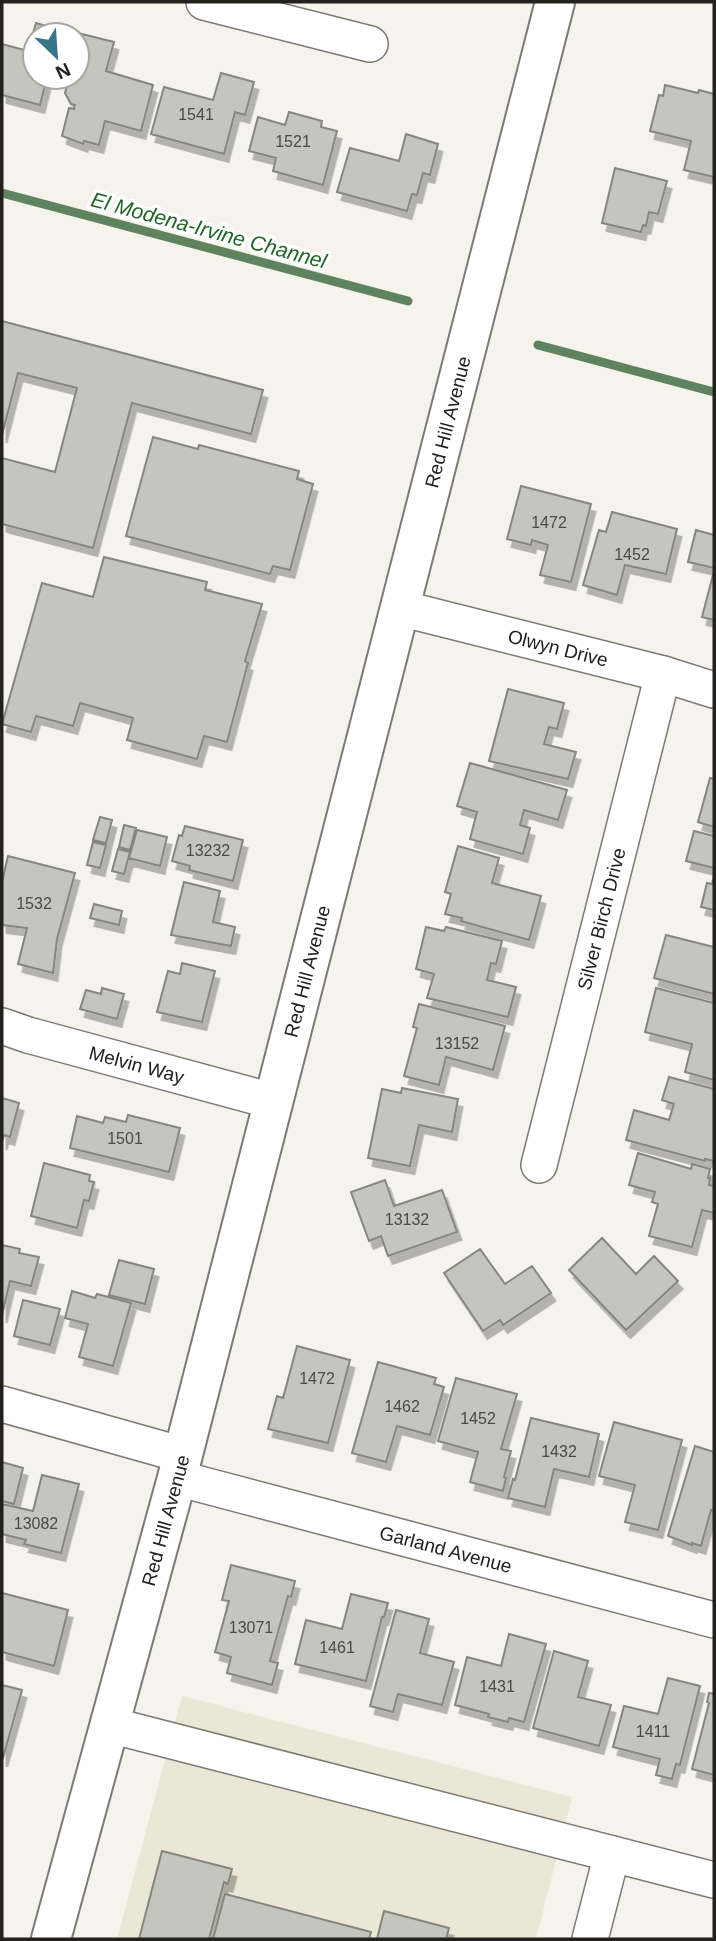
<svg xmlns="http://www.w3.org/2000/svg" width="716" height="1941" viewBox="0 0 716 1941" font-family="Arial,sans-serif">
  <defs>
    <filter id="shadow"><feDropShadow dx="4.5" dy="8" stdDeviation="0" flood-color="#0004"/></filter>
  </defs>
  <rect width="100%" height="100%" fill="#f5f3eb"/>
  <path fill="#ebe7d7" d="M182,1696L572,1797L536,1939H117Z"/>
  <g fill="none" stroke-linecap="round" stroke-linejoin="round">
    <path stroke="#60835f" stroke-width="9" d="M2,193L408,301
      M538,345L714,392"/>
  </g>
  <path fill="#c4c6be" stroke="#85877f" stroke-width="2" filter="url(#shadow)" d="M36,23L71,33V35H35V77H47L40,105L2,95V44L28,51Z
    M78,33L114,42L106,71L153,85L141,131L105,121L99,145L84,141L83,144L62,136L69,108L74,109L75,105L71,104L65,93L69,77H77Z
    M221,73L254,82L245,115L235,112L224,154L151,134L164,87L213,100Z
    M665,85L698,93L699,90L714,94V177L684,170L691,141L650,131L659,95L663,96Z
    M289,112L322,121L321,127L337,131L323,185L273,171L276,158L249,151L258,117L285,125Z
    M406,134L438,144L430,175L423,173L417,195L412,194L407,211L337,192L350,148L399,161Z
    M615,168L667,181L658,214L649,212L646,226L643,225L641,232L602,223Z
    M2,321L263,390L251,434L132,403L93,548L2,524V458L55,472L77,388L18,373L2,435Z
    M153,437L198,449L199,445L299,471L297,479L313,484L290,570L273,566L270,574L126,536Z
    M521,486L591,504L571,582L540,575L548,545L532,540L531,545L507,539Z
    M612,512L677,529L666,574L625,565L617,595L583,585L599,530L606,532Z
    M696,530L714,535V568L688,562Z
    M104,557L207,582L205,590L262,604L245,661L248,663L227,742L204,736L197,759L127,740L133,718L80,703L73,726L36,716L31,732L2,724L42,583L93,597Z
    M714,571V620L702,617Z
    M508,689L564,703L557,729L549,727L544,744L576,752L568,779L489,761Z
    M470,763L567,790L558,820L524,810L520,825L530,828L523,854L470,839L477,812L457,806Z
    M710,778L714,779V827L698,822Z
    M100,817L112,820L106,843L93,840Z
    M124,825L136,828L130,850L119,847Z
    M185,826L243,840L233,881L189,870L190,866L172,861L179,835L182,836Z
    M137,830L167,837L160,866L129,858Z
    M694,831L714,836V868L686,861Z
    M93,842L106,845L100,868L87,865Z
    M458,846L499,858L492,883L541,896L529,940L461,921L462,918L445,914L451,894L445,892Z
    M118,849L130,852L124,874L112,871Z
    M8,856L75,873L57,939L53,973L18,964L27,928L2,925V882Z
    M714,876V910L701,907L707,883L712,884Z
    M184,882L220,891L213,922L235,927L231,946L171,935Z
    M94,904L122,911L119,925L90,918Z
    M426,927L444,931L446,927L502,941L496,964L491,963L487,980L516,987L508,1017L427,998L434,974L416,969Z
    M666,935L714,947V994L654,978Z
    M182,963L215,971L202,1022L157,1012L168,971L180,974Z
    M102,988L124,994L117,1019L80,1009L86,990L101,994Z
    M656,988L714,1003V1080L685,1072L692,1044L645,1032Z
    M419,1004L505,1026L493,1070L446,1057L439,1085L404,1076L417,1028L413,1027Z
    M669,1077L714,1089V1161L705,1159V1161L626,1140L634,1110L669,1120L674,1104L662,1100Z
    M402,1088L458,1099L452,1132L419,1125L410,1166L368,1158L382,1089L401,1093Z
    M2,1098L19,1103L10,1137L4,1135L2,1142Z
    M128,1115L180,1128L169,1172L70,1148L77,1116L103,1123L105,1117L126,1122Z
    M638,1153L691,1169L692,1164L710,1169L708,1178H710L709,1185L714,1186V1213L702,1210L692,1247L649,1236L658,1204L652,1202L655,1192L629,1185Z
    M44,1163L90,1175L89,1181L94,1182L89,1201L84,1200L77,1228L31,1216Z
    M385,1180L394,1206L442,1190L457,1232L388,1256L381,1236L369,1241L351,1192Z
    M602,1238L636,1274L654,1256L678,1281L626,1330L569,1270Z
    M2,1245L20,1249L19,1253L39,1257L31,1286L10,1281L2,1315Z
    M480,1249L505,1284L532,1266L551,1293L503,1325L500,1320L483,1331L444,1273Z
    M119,1260L154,1269L145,1304L109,1295Z
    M72,1291L95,1298L97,1294L131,1303L113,1366L79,1357L88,1324L65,1318Z
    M23,1300L60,1309L50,1345L14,1336Z
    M297,1346L350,1360L328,1443L268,1429L277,1396L283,1398Z
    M378,1362L436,1378L434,1384L444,1387L430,1435L397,1426L386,1462L352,1453Z
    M456,1378L517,1394L501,1449L511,1451L504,1477L506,1478L503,1491L470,1482L478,1452L438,1441Z
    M531,1418L599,1434L589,1477L554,1469L545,1507L508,1498L513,1479L515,1480Z
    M614,1422L682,1440L658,1530L625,1522L635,1485L599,1476Z
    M695,1446L714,1452V1511L711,1510L701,1546L692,1543V1545L668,1536Z
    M2,1462L23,1468L14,1504L2,1501Z
    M42,1475L79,1484L61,1553L24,1544L26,1540L2,1534V1504L33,1511Z
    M231,1565L295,1581L291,1597L288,1596L270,1661L278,1663L272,1685L227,1673L231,1657L215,1652L229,1601L222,1600Z
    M2,1593L68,1610L54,1666L2,1652Z
    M351,1594L388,1603L384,1617H382L366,1681L295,1664L306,1620L342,1629Z
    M396,1610L429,1619L420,1653L454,1662L442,1705L398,1694L393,1712L370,1706Z
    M509,1634L546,1644L524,1722L509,1718L508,1722L488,1717L489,1714L455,1705L467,1657L501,1666Z
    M554,1651L588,1661L578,1697L611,1705L599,1746L533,1728Z
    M668,1678L700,1686L680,1765L676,1764L672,1779L656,1775L660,1759L613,1747L624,1706L658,1714Z
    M2,1685L22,1690L3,1758H2Z
    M709,1693L714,1694V1775L692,1769L709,1703L707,1702Z
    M162,1851L232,1869L228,1884L224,1882L209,1939H139Z
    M225,1894L371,1932L369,1939H213Z
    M384,1911L449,1928L446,1939H377Z"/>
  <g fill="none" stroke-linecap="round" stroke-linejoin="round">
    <defs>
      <g id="minor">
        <path d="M204,2L370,44"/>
        <path id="s1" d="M400,608L663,674L714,690"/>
        <path id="s2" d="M2,1026L28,1035L272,1101"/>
        <path id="s3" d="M539,1165L663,674"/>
        <path d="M2,1404L183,1455"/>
        <path id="s4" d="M177,1478L714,1620"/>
        <path d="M110,1725L714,1880"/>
        <path d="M590,1939L612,1854"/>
      </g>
      <g id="major">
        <path id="s5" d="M51,1939L177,1478L555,2"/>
      </g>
    </defs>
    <use href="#minor" stroke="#7c7a73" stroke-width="38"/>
    <use href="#major" stroke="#7c7a73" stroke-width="42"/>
    <use href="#minor" stroke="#fff" stroke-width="35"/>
    <use href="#major" stroke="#fff" stroke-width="38"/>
  </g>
  <g text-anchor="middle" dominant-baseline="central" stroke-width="7" stroke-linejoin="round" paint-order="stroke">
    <g font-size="16" fill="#4a4a46">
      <text x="196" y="114">1541</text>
      <text x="293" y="141">1521</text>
      <text x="549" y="522">1472</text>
      <text x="632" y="554">1452</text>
      <text x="208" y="850">13232</text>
      <text x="34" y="903">1532</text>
      <text x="457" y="1043">13152</text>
      <text x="125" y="1138">1501</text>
      <text x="407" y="1219">13132</text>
      <text x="317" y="1378">1472</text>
      <text x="402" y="1406">1462</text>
      <text x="478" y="1418">1452</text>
      <text x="559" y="1451">1432</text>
      <text x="36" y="1523">13082</text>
      <text x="251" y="1627">13071</text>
      <text x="337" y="1647">1461</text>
      <text x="497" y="1686">1431</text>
      <text x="653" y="1731">1411</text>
    </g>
    <g font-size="19" fill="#22211e" stroke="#fff">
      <text stroke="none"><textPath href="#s5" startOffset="1568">Red Hill Avenue</textPath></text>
      <text stroke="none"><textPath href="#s1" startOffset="163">Olwyn Drive</textPath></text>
      <text stroke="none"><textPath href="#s3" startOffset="254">Silver Birch Drive</textPath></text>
      <text stroke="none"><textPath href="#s5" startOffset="1001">Red Hill Avenue</textPath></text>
      <text stroke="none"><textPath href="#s2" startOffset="140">Melvin Way</textPath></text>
      <text stroke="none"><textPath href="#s5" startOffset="434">Red Hill Avenue</textPath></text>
      <text stroke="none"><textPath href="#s4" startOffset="278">Garland Avenue</textPath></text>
    </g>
    <g font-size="21" font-style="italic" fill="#206627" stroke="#fff">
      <text transform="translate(209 230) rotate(15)">El Modena-Irvine Channel</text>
    </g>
  </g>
  <rect width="716" height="1941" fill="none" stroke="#22211e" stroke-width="7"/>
  <g transform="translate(56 56) rotate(155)"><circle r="33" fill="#ffffff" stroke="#a7a6a5" stroke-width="2"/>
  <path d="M0-5L12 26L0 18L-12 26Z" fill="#36758a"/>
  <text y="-10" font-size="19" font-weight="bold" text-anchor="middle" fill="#22211e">N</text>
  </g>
</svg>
